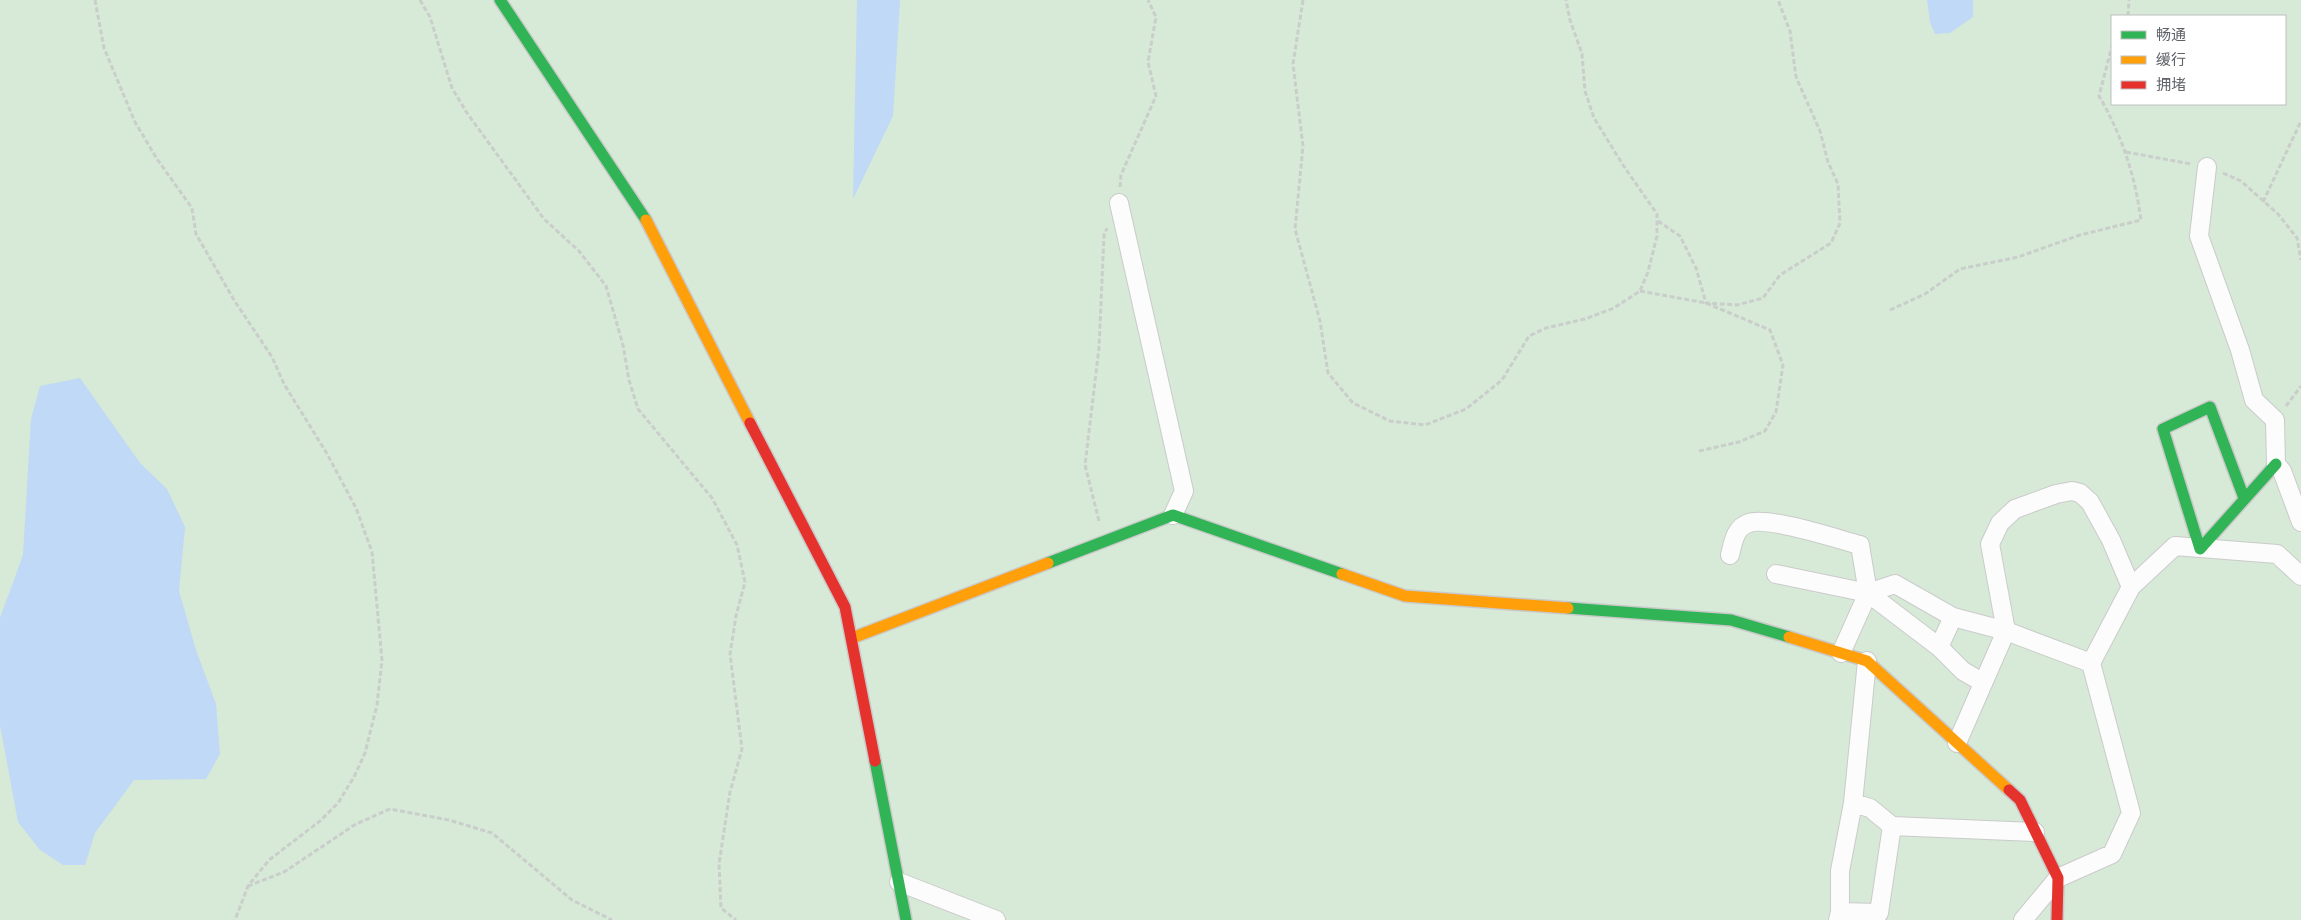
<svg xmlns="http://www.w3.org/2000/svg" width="2301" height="920" viewBox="0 0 2301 920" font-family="Quicksand,'Noto Sans SC',sans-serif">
  <rect width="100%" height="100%" fill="#edede9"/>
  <path fill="#d7e9d7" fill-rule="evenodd" d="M0,0H2301V920H0ZM2112,16H2285V104H2112Z"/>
  <path fill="#bfd9f6" d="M857,0H900L893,116L853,199Z
    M1927,0H1973V17L1950,33L1935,34L1930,22Z
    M80,378L140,463L167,489L185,527L179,591L196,650L216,704L220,754L206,779L134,780L95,833L85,865H63L40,850L18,822L0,725V618L23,555L31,419L40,386Z"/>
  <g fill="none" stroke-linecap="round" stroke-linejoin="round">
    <defs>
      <path id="street" d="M2207,167L2199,236L2240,350L2254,400L2275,420L2276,464L2282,471L2301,522
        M1119,203L1184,491L1173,515
        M1730,555C1733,543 1735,527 1749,523C1768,516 1837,539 1860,545L1868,593
        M1776,574L1868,593L1939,647L1963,671L1982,682
        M1939,647L1953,617
        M1841,653L1868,593L1895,584L1953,617L2006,631L2091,663
        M1957,743L2006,631L1990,544L2000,523L2015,509L2056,494L2072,491L2080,493L2090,502L2111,540L2131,587
        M1853,803L1870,808L1892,826L2035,832
        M899,882L996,920
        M1840,912L1879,913L1892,826
        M1838,920L1840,912V871L1853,803L1867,661
        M2023,920L2058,878L2112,854L2131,813L2091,663L2131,587L2175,546L2277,554L2301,576"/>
      <path id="fast" d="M500,0L646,220
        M2244,498L2210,407L2163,429L2200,549L2276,464
        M1048,563L1173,515L1342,574
        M1568,608L1731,620L1789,637
        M875,761L906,920"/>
      <path id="slow" d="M646,220L750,423
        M1342,574L1405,596L1568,608
        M1789,637L1867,661L2009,790
        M852,638L1048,563"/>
      <path id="jam" d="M750,423L845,607L875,761
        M2009,790L2020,800L2058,878L2057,920"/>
    </defs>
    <use href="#street" stroke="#cacbca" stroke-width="20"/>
    <use href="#fast" stroke="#c9c9c9" stroke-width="14"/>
    <use href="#slow" stroke="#c9c9c9" stroke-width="14"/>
    <use href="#jam" stroke="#c9c9c9" stroke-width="14"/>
    <path stroke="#c9cecb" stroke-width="3" stroke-dasharray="5 2.5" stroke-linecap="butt" d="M95,0L104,48L135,122L157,159L192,208L196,234L234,300L272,357L284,384L326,452L356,508L372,552L382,660L377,705L365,753L354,777L338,803L320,821L269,860L248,886L235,920
      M420,0L430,17L452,88L467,113L544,219L579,251L606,286L623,345L629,380L638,409L712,498L737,545L745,582L736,616L730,654L742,749L730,792L719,864L721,908L736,920
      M1303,0L1293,64L1303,146L1295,229L1320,321L1328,373L1353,403L1390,421L1425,425L1466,409L1502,380L1529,336L1546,328L1585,319L1614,308L1640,291L1648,272L1657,236V214L1623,165L1594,118L1585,91L1582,54L1570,20L1566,0
      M2128,16L2129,0
      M2126,152L2191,164
      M2223,173L2241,181L2278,214L2297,238L2301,260
      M1120,187L1121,175L1156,96L1148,62L1156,17L1148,0
      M2263,202L2301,121
      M1658,221L1680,236L1696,268L1706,303L1737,305L1763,298L1780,275L1831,243L1840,223L1838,184L1828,162L1820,131L1796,77L1790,31L1778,0
      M1640,291L1706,303L1770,330L1783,365L1776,412L1765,431L1739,442L1699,451
      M1890,310L1925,294L1960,269L2018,257L2080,235L2141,220C2135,176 2122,135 2099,96L2112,46
      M2286,406L2301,386
      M1099,521L1085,465L1099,348L1104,235L1107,228
      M248,886L284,872L356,824L390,809L449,820L492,833L572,900L612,920"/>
    <use href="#street" stroke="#fcfcfc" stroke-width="18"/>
    <use href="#fast" stroke="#30b455" stroke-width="11"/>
    <use href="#slow" stroke="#ff9f0a" stroke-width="11"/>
    <use href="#jam" stroke="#e5322d" stroke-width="11"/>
  </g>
  <rect x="2111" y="15" width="175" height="90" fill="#ffffff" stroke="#bfc0c2"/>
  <rect x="2121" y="31" width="25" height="8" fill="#30b455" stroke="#bfc0c2"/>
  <text x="2156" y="40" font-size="15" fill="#5e6166">畅通</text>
  <rect x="2121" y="56" width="25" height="8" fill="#ff9f0a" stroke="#bfc0c2"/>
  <text x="2156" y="65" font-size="15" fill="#5e6166">缓行</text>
  <rect x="2121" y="81" width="25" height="8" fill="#e5322d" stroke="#bfc0c2"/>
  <text x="2156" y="90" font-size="15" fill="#5e6166">拥堵</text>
</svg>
